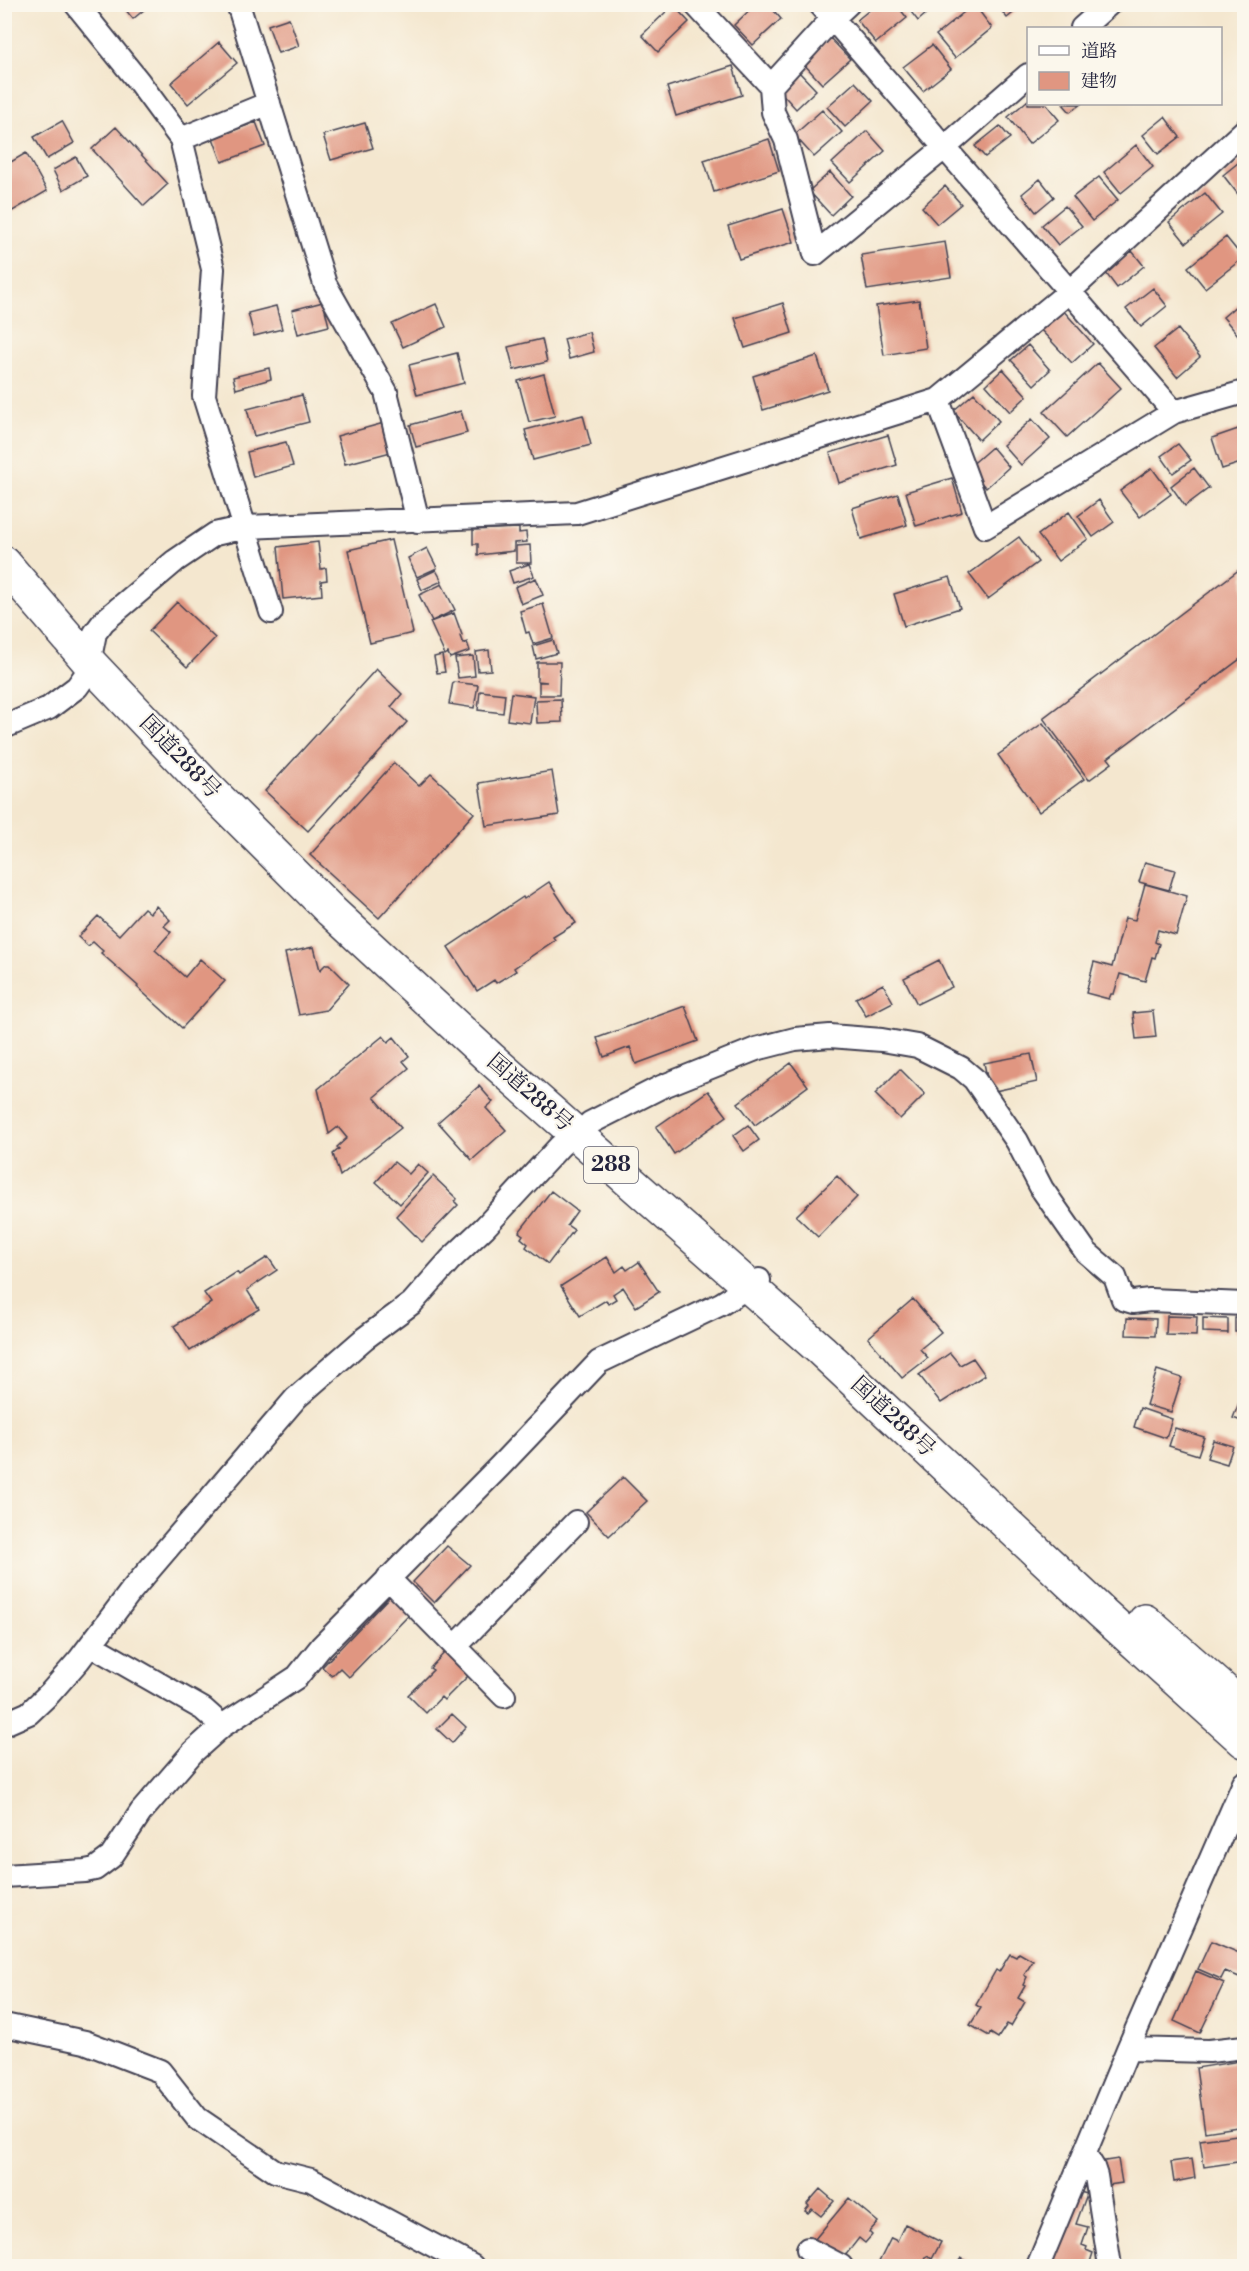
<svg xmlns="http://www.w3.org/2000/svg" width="1249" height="2271" viewBox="0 0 1249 2271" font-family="'Libre Bodoni','Noto Serif JP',serif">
  <rect width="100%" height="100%" fill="#fbf7ec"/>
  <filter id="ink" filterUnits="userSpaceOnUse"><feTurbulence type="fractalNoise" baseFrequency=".0167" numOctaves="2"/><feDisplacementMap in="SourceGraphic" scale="12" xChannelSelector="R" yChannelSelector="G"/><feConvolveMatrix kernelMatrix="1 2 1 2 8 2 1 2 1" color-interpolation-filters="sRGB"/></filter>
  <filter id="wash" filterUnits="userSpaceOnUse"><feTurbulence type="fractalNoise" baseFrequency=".008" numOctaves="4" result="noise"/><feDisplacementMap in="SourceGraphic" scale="24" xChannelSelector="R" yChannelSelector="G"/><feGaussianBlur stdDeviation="1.35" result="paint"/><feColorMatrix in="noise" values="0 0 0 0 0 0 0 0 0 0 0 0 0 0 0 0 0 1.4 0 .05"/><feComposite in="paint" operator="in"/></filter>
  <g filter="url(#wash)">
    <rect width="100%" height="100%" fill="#f4e7cf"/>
    <g id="blocks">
      <path fill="#e09681" d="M121,4H151L133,19Z
        M756,4H768L781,19L753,45L734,25Z
        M877,4H896L907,18L876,43L857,20Z
        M905,4H937L918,21Z
        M974,4L992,28L955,58L936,35Z
        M996,4H1024L1007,18Z
        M673,5L689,22L658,52L642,35Z
        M289,18L299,46L278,53L268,25Z
        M830,38L850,59L822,84L803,63Z
        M219,42L237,63L188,104L171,83Z
        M932,45L951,69L923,91L903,67Z
        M733,66L742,95L676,116L667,87Z
        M798,71L816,90L796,109L778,89Z
        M855,82L873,101L845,127L827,107Z
        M1028,100V104H1046L1059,120L1029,144L1008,117Z
        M1063,104H1081L1070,112Z
        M822,110L842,132L814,157L794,135Z
        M1165,117L1180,137L1158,154L1143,135Z
        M62,121L74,143L47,159L34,137Z
        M256,122L265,146L222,162L213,138Z
        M365,123L373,148L331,160L323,135Z
        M1000,126L1010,138L985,157L975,146Z
        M116,127L168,184L144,206L92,149Z
        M867,131L885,151L850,182L832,163Z
        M769,139L779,171L714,192L704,160Z
        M1136,145L1153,167L1121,193L1104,172Z
        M26,153L47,191L4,216V166Z
        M76,157L87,176L63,190L53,170Z
        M1244,158V195L1241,198L1223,175Z
        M830,172L851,196L831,215L809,191Z
        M1099,177L1118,200L1092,221L1073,197Z
        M1040,179L1054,197L1036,212L1022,194Z
        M945,186L961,204L937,224L922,207Z
        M1205,193L1222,214L1186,243L1169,222Z
        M1065,206L1082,226L1058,245L1042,225Z
        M783,209L794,242L739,259L728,226Z
        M1226,237L1243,258L1205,288L1188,267Z
        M945,242L951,277L867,290L861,255Z
        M1132,251L1144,266L1117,288L1105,272Z
        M1153,288L1167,306L1141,327L1126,309Z
        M1244,299V340L1243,341L1223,317Z
        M919,300L926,348L884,355L876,306Z
        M323,302L329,326L298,334L292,310Z
        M783,303L792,333L745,348L735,318Z
        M436,304L446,327L403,347L392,324Z
        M276,306L282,329L254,336L248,313Z
        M1061,308L1093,344L1072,363L1039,328Z
        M1178,329L1200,357L1177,377L1154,348Z
        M589,332L594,352L569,359L564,339Z
        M542,339L547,362L514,370L508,347Z
        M1028,345L1050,370L1034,385L1011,360Z
        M457,353L464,383L417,395L409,365Z
        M817,356L828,390L763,410L753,376Z
        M1098,363L1121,388L1067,437L1044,412Z
        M269,368L271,379L236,389L233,377Z
        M1003,369L1027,396L1010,412L986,385Z
        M544,374L555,416L529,422L518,381Z
        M974,393L999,421L979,440L953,411Z
        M302,395L309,422L254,436L247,409Z
        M461,411L467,433L416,447L410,425Z
        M583,415L591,445L533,460L525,430Z
        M1032,419L1050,439L1021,465L1003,445Z
        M384,423L391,452L345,464L337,436Z
        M1241,428L1244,439V462L1222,469L1212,438Z
        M888,435L897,465L839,483L830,453Z
        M286,442L293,466L253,477L247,452Z
        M1178,444L1191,460L1173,473L1161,456Z
        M992,447L1009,467L986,488L968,468Z
        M1152,468L1171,494L1140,517L1120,491Z
        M1194,468L1209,488L1185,506L1171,486Z
        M952,478L962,512L916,526L906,492Z
        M898,494L907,525L861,539L852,508Z
        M1099,500L1114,522L1093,537L1078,516Z
        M1069,512L1088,539L1058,561L1038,535Z
        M519,528V533L526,532L527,542L514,543V551L478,555V544H473V530Z
        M1019,537L1038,562L988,599L969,574Z
        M391,540L413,633L370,643L348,550Z
        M318,542L321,569L326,568L327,580L321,581L322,595L283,599L278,547Z
        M530,545L531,563H516V546Z
        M427,548L437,568L417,577L408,558Z
        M529,564L534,576L513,583L509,571Z
        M1244,566V656L1108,758L1112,763L1089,780L1043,718Z
        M436,570L442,581L422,590L417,579Z
        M950,577L960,608L904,626L894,594Z
        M536,578L543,595L521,604L515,587Z
        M442,584L455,610L432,621L419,595Z
        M177,602L215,638L187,667L149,631Z
        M543,604L553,638L533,644L529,632L526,633L520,611Z
        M454,613L462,635L460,636L463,644L467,642L470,651L450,658L448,653L445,655L430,622Z
        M553,640L557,653L536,659L533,646Z
        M489,650L491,670L478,671L476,652Z
        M442,655L445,672L437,673L434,657Z
        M473,656L475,676L458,678L455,658Z
        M537,662H560L559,695H539V682H547L537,681Z
        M376,669L402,694L391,707L407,722L308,831L265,791Z
        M453,682L478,685L474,708L449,704Z
        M480,691L505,694L503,713L478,710Z
        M511,693L534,696L530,723L507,720Z
        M561,699L562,722L537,723L536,700Z
        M1043,723L1084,779L1039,812L998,755Z
        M394,763L419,786L431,774L474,813L379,918L310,855Z
        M552,771L559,815L486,826L479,783Z
        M1145,862L1175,870L1169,890L1139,882Z
        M549,882L576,923L553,937L555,940L514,968L516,971L496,983L494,980L477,991L448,947L523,897L524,899Z
        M1145,884L1187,896L1176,935L1158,930L1155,942L1159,944L1155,958L1152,957L1145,981L1120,974L1114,994H1111L1109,999L1086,993L1094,962L1112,967L1125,918L1135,920Z
        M156,906L170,920L164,926L171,932L155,950L185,977L200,959L225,981L182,1028L137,987L138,986L101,953L103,951L93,942L88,946L78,937L98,916L119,935L144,908L150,913Z
        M314,947L320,970L326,964H329L349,984L326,1010L299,1015L285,953Z
        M939,960L952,987L917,1004L904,978Z
        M883,984L893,1002L866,1016L856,998Z
        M685,1006L698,1041L636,1064L630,1047L604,1057L597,1038Z
        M1153,1011L1156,1037L1136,1039L1133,1013Z
        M383,1036L388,1042L394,1037L409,1056L403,1061L409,1068L374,1097L401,1128L340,1176L333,1154L339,1149L337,1147L347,1138L338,1127L329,1134L318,1089Z
        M1031,1054L1037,1082L990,1092L984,1063Z
        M791,1063L808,1086L755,1125L738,1103Z
        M900,1069L925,1094L900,1119L875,1094Z
        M479,1086L493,1102L486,1108L506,1130L472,1160L438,1122Z
        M708,1091L727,1116L674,1154L656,1127Z
        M748,1125L759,1140L744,1151L733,1136Z
        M394,1162L409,1174L418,1164L428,1173L400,1204L376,1182Z
        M433,1176L457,1199L454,1201L458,1205L422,1242L396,1216Z
        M837,1176L857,1197L818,1237L796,1216Z
        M551,1191L577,1211L567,1225L574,1230L548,1264L526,1247L528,1244L521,1238L523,1235L519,1232Z
        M268,1257L277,1270L247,1290L259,1309L190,1351L174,1326L211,1303L204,1293L237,1272L239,1275Z
        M607,1257L616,1272L624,1266L627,1270L639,1262L659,1292L636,1307L623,1287L613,1294L616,1299L608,1304L606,1300L580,1316L561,1286Z
        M913,1299L941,1332L920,1349L928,1358L902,1378L868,1338Z
        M1167,1316L1197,1317L1196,1336L1166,1335Z
        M1127,1318L1156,1319L1155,1336L1126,1335Z
        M1203,1318L1228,1319V1333L1203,1332Z
        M1235,1318H1244V1332H1235Z
        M950,1353L960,1365L973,1358L985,1375L941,1403L919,1375Z
        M1157,1370L1182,1378L1171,1412L1146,1405Z
        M1244,1390V1422L1233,1418Z
        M1140,1408L1172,1419L1166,1438L1134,1427Z
        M1175,1428L1204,1437L1198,1455L1169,1446Z
        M1213,1440L1233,1446L1227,1464L1207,1458Z
        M623,1477L647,1501L609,1536L586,1512Z
        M447,1546L470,1565L434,1603L413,1582Z
        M391,1595L410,1614L349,1677L340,1668L332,1676L322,1667Z
        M447,1650L471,1673L444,1700L441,1697L426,1713L408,1695L433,1670L430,1668Z
        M452,1714L466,1727L452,1743L437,1729Z
        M1211,1941L1244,1955V1979L1225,1971L1221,1979L1198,1969Z
        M1019,1953L1033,1961L1024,1975L1027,1977L1023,1985L1025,1986L1018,1998L1025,2002L1011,2026L1007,2024L998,2038L990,2033L989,2036L970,2025L981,2008L976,2005L996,1970L999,1972L1010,1954L1016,1957Z
        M1196,1971L1224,1983L1200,2033L1174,2021Z
        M1240,2061L1244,2091V2126L1205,2132L1196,2068Z
        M1244,2134V2161L1204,2167L1200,2140Z
        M1118,2159L1122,2183L1102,2186L1099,2162Z
        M1192,2159L1195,2178L1174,2182L1171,2162Z
        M820,2189L834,2201L821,2216L812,2209L808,2213L805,2211L809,2206L807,2204Z
        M1073,2190L1087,2194L1076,2224L1088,2227L1082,2245L1087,2247L1086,2250L1093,2253L1090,2262L1096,2265V2266H1064L1048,2261Z
        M849,2198L878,2222L869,2232L872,2235L865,2243L859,2238L841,2261L815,2239Z
        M905,2224L941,2242L932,2259L927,2256L922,2266H877L891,2238L897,2241Z
        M961,2258L970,2263L968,2266H956Z"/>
    </g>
  </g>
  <g filter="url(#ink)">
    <use href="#blocks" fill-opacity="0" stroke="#424051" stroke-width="1.5"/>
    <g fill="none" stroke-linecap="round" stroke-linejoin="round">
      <defs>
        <path id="minor" d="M76,4L139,82L181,139L213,269L204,396L271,612
          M238,4L325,284L386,392L418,521
          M695,4L771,86
          M820,4L1174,412
          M848,4L832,19L771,86L773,112L786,140L815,254L943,149L1028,75
          M1082,28L1109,4
          M181,139L269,103
          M938,400L985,527L1174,412L1244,392
          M4,727L49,708L77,687L87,673L95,633L104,621L175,561L215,534L245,527L577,513L938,400L1070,291L1244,131
          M590,1123L661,1087L756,1049L795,1039L830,1036L882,1040L917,1046L961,1068L974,1079L1017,1141L1042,1189L1086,1252L1115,1277L1123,1299L1133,1302L1150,1300L1244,1304
          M388,1578L504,1696
          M91,1645L203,1709L222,1726
          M456,1646L576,1522
          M4,1724L29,1713L50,1693L79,1660L131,1591L296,1398L365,1338L412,1303L450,1260L485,1227L560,1146L575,1133
          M4,1876L85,1871L95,1869L111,1857L141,1812L193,1752L222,1726L297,1677L321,1647L500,1466L599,1362L721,1304L759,1280
          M4,2025L85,2042L160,2071L197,2118L275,2171L311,2180L472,2266
          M1128,2049L1209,2051L1244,2047
          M1085,2154L1093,2167L1096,2176L1110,2266
          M808,2249L841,2266
          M1038,2266L1128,2049L1244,1783"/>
        <path id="trunk" d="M4,563L88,661L212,792L331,911L490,1058L821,1350L1101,1612L1244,1741
          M1145,1621L1244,1708"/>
      </defs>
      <use href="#minor" stroke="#424051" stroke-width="26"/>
      <use href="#trunk" stroke="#424051" stroke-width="36"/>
      <use href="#minor" stroke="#fff" stroke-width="22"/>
      <use href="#trunk" stroke="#fff" stroke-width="33"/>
    </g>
  </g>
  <g text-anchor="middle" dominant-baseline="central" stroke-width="4.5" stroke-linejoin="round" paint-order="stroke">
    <rect fill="#fbf7ec" stroke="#636270" stroke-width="1.5" x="584" y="1147" width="54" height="36" rx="4.5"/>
    <g font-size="21" font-weight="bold" fill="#22223b">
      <text x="611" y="1165">288</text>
    </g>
    <g font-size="22" fill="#22223b" stroke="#fbf7ec">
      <text transform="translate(180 757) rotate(46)">国道288号</text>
      <text transform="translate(530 1093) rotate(41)">国道288号</text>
      <text transform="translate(893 1417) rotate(43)">国道288号</text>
    </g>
  </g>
  <rect width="1249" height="2271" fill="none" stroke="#fbf7ec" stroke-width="24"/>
  <rect x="1027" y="27" width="195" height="78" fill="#fbf7ec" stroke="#a4a2a5" stroke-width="1.5"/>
  <rect x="1039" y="46" width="30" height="9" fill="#ffffff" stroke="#a4a2a5" stroke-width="1.5"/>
  <text x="1081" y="57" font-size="18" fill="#22223b">道路</text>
  <rect x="1039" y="72" width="30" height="18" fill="#e09681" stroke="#a4a2a5" stroke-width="1.5"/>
  <text x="1081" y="87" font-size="18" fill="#22223b">建物</text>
</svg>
